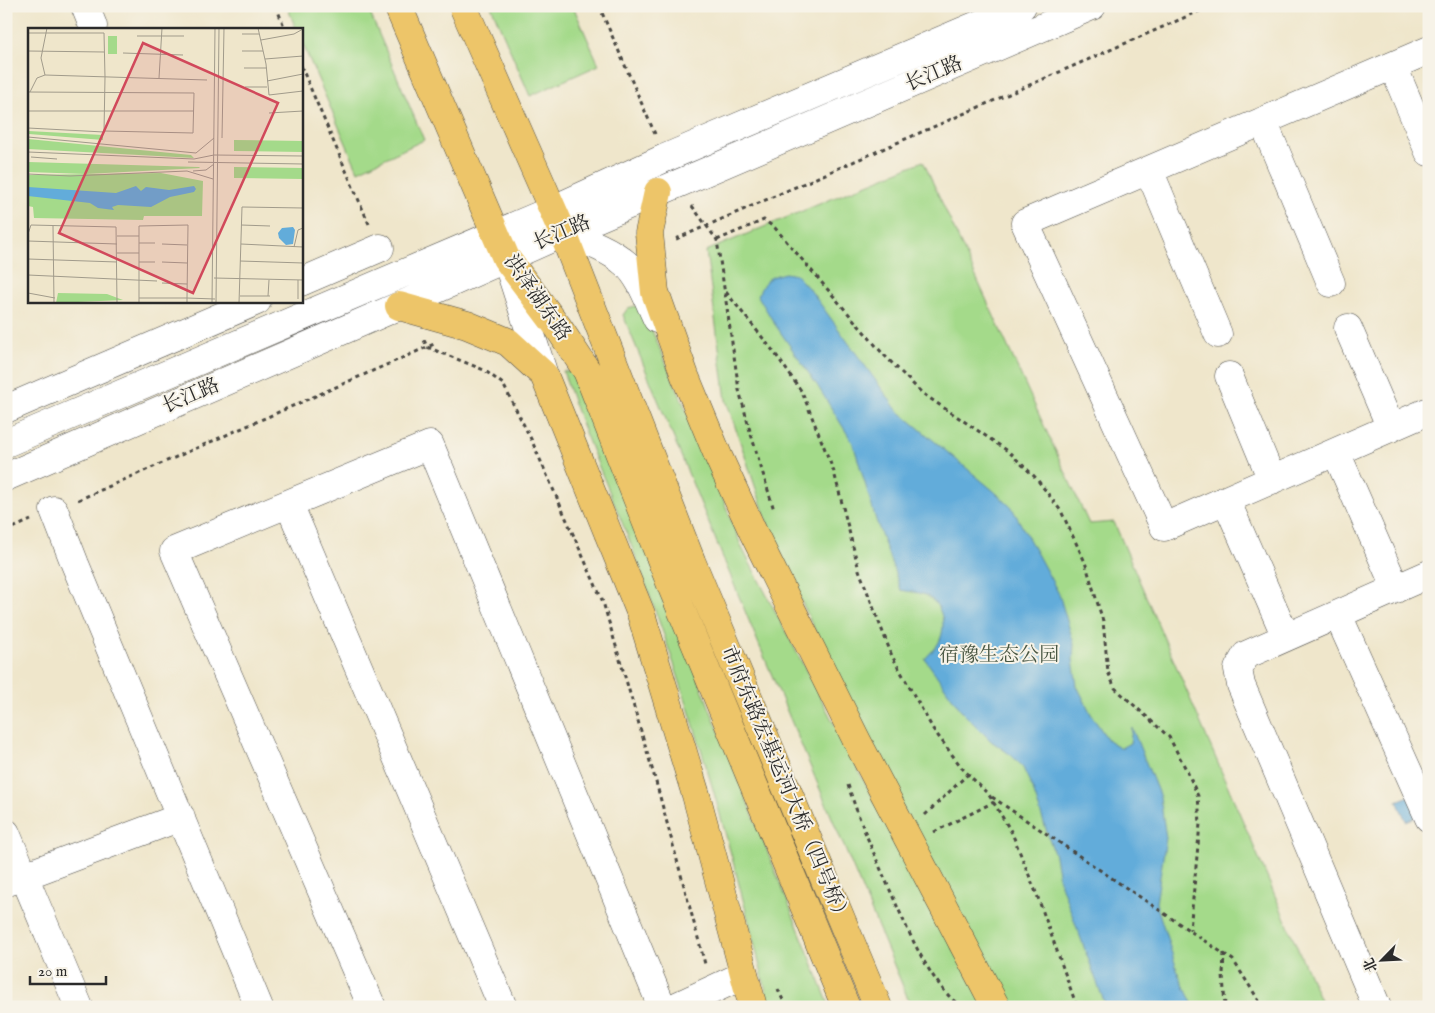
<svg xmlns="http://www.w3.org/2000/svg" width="1435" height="1013" viewBox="0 0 1435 1013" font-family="'IM FELL English','Noto Serif SC',serif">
  <rect width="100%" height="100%" fill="#f7f3e8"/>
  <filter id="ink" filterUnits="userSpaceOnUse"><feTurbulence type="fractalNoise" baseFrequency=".02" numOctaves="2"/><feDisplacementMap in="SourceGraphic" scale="10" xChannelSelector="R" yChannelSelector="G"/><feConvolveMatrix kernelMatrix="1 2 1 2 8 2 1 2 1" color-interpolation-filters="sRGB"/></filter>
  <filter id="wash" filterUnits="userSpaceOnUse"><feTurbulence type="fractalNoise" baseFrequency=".0096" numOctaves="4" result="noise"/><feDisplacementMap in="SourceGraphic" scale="20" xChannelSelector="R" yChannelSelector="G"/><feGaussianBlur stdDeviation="1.12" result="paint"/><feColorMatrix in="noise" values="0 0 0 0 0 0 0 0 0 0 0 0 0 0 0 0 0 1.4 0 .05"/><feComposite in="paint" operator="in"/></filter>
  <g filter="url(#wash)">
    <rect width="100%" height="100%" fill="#efe6cb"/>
    <path fill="#a4da8a" stroke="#68825a" d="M287,6H367L424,140L358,171L301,40V29H296Z
      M491,6H573L599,65L530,96Z
      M923,161L1089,524L1114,522L1323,1007H1011L864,739L772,536L726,400L706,251Z
      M636,306L644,312L709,463L742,548L928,903L986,1007H911L902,984L752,628L623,315L628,308Z
      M563,371L580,372L710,709L830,1007H770C742,892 712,777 674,664C661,626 647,588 633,550C610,490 582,432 563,371Z"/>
    <path fill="#62acda" stroke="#466c82" d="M785,273L796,275L811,291L897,410L995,492L1012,508L1059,594L1074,644L1073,659L1077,686L1092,716L1108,740L1121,748L1130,743L1132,728L1160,797L1166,838L1156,903L1179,976L1194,1007H1106L1059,879L1055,856L1032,787L1022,766L1011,755L991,741L963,713L925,659C929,654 935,649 938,644C947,628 944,606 927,596C920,592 909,592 901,590L876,520L853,443L817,385L774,323L758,296C764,280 768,277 785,273Z
      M1429,788V812L1406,821L1397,801Z"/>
  </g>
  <g filter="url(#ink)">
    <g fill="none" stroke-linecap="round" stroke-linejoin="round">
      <defs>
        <path id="minor" d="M85,6L93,26
          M1429,50L1025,223L1164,527L1429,411
          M1393,66L1429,152
          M1263,121L1331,283
          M1149,170L1218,334
          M563,233C585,241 608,248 626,264C641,278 648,300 657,319
          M507,261L544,375
          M301,282L380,248
          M1348,328L1391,428
          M1229,376L1272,480
          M6,409L257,301
          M6,443L552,210L665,158L1022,6
          M1336,452L1396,589
          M6,477L399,306L563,233L1092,6
          M1226,500L1286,637
          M289,504L503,1007
          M54,510L75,564L259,1007
          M1338,615L1429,818
          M6,833L79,1007
          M8,882L181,817
          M372,1007L174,551L430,445L662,1007
          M675,1007L744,975
          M1377,1007L1241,685L1238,669L1246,655L1429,574"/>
        <path id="major" d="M398,6L506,258L558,327L587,371L673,590L846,1007
          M463,6L563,233L692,563L878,1007
          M658,192L649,233L655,292L685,376L719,458L753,532L857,741L996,1007
          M399,306L467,325L508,342L544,375L641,614L696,795L753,1007"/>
      </defs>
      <use href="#minor" stroke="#484743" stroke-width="29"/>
      <use href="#major" stroke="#484743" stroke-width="29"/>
      <path stroke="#484743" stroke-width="3" stroke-dasharray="4 4" stroke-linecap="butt" d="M276,6L285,29
        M599,6L655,134
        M301,66L369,224
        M692,206L717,240L739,390L750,431L774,510
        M676,239L1211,6
        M717,240L764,220L775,228L883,354L922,393L1008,451L1036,478L1061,511L1085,562L1103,621L1108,672L1115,688L1169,737L1187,771L1198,796L1200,824L1190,930
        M726,292L774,352L802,392L834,472L859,570L892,656L933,729L962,768L989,795L1012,833L1037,895L1077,1007
        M424,340L427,347L484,370L503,384L531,439L603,602L656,782L705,964
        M78,500L434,344
        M6,531L31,520
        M848,785C859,820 874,854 889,888C905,923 929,985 962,1007
        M992,797L1233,960L1263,1007
        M925,815L968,774
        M934,832L994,802
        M1224,953L1223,975L1225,1007
        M778,989L786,1007"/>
      <use href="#minor" stroke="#fff" stroke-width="28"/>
      <use href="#major" stroke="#edc569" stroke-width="28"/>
    </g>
  </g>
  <g text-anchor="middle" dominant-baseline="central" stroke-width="4" stroke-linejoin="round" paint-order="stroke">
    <g font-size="20" fill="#2b2b2b" stroke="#f7f3e8">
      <text transform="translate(934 74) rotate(-23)">长江路</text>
      <text transform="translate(562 233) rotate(-23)">长江路</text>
      <text transform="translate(537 298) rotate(55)">洪泽湖东路</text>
      <text transform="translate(191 396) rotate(-23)">长江路</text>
      <text transform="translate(785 785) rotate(67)">市府东路宏基运河大桥（四号桥）</text>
    </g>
    <g font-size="20" fill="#495743" stroke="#f7f3e8">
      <text x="999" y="655">宿豫生态公园</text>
    </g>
  </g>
  <g transform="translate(28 28)">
    <rect width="275" height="275" fill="#efe6cb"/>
    <path d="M80,8H89V26H80ZM0,103L75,107V112L1,106ZM0,111L163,127L166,130L0,121ZM206,112L275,113V124L206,123ZM0,134L171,139L172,140L58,146L0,144ZM206,139L275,140V151L206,150ZM133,145L175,153L174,188H116L115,192L6,190L5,179L0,178V147ZM30,265L79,266L95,272L28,275Z" fill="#a4da8a"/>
    <path d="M108,158L113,163L118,159L141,162L166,158L168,161L166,164L142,169L123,179L90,177L84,179L86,182L70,180L62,175L0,168V159L88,165ZM265,199L267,202L265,216L258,217L251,210L250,205L254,200Z" fill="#62acda"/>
    <path fill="none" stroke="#a19b8b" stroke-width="1" d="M230,0L238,36L241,67L275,63M0,5H76L77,49L76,104L0,100M214,6H231M109,8H156M233,12L266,6L275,1M0,23L76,24M214,23H235M95,25L155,27M237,31L275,28M216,40H239M17,47L13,30L19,0M131,50L134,0M239,53L275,46M217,59H239M0,64L166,65L165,105L76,103M2,64L9,50L17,47L179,52M0,83H166M241,85L275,83M0,109L168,125L186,110M194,110L196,0M0,124L166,131L186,127L275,128M3,129L29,131M160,134L275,136M165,143L178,142L186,136M0,146L42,148L159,143L185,151M213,197L242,198M25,198L26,275M0,206L3,197L88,199L89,275M89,208H111M0,213L89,216M111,215H127M134,216L159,217M213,216L275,219M266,219L270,202L275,200M89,225H111M0,231L89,234M212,233L275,235M111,234H127M134,234L159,235M0,247L129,253M186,250L275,252M134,255L159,256M0,265L27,270M212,268H242M240,268L241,252M270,271V252M111,275V198L160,197L159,270H111M159,275V270L187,271M184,275L187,0M188,275L191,0M211,275L214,179L275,180"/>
    <path fill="#d1495b" fill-opacity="0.15" stroke="#d1495b" stroke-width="2.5" d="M115,15L250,75L165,265L31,205Z"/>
    <rect width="275" height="275" fill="none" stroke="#2b2b2b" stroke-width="2.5"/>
  </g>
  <rect width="1435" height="1013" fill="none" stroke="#f7f3e8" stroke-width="25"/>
  <g transform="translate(1382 960) rotate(246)" stroke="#f7f3e8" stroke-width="4" paint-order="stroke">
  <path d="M0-4L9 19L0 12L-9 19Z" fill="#2b2b2b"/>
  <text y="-8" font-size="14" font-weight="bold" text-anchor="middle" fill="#2b2b2b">北</text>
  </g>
  <path d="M30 976v8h76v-8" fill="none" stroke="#2b2b2b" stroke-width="2.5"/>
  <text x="38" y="976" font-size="15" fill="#2b2b2b" stroke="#f7f3e8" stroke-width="4" paint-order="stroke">20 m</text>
</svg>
